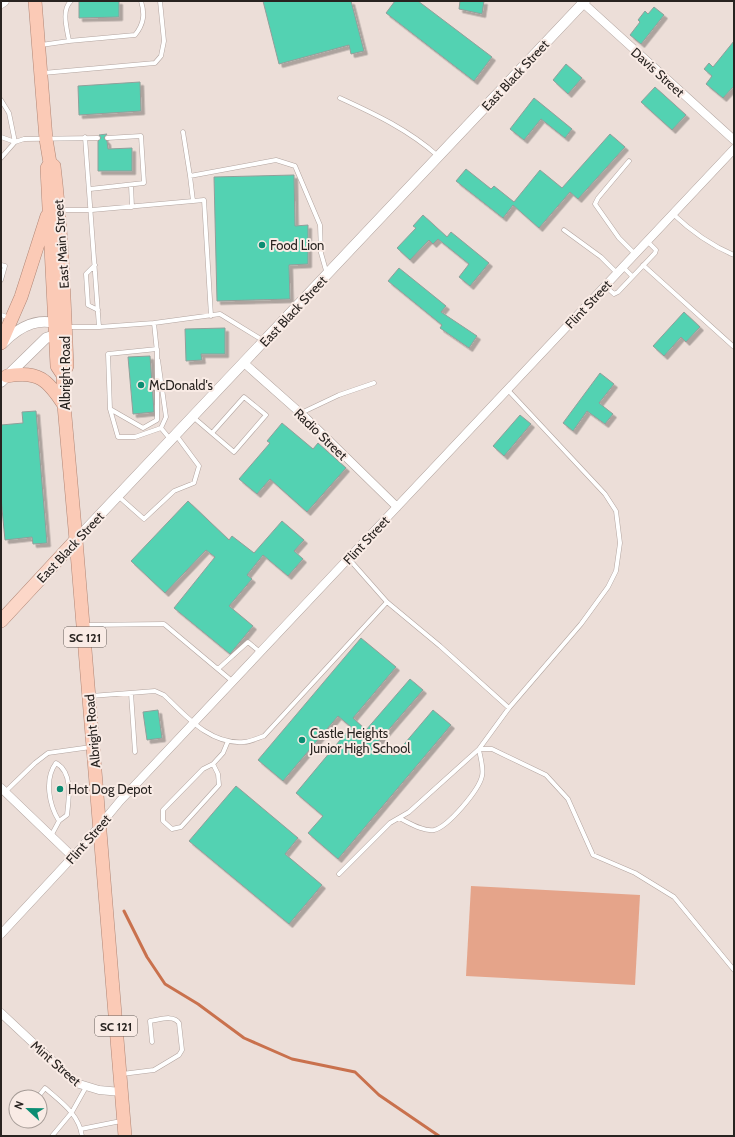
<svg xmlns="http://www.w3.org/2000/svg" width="735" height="1137" viewBox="0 0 735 1137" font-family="Cabin,sans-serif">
  <defs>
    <filter id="shadow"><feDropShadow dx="3.5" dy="3.5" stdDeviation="0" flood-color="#0004"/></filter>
  </defs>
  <rect width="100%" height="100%" fill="#ecded8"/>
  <path fill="#e5a48a" d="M471,886L640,895L635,985L466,976Z"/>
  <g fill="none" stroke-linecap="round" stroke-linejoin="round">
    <path stroke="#c9714d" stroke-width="3" d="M124,911L147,957L165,984L198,1004L244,1038L292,1059L355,1072L379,1095L439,1136"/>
  </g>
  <path fill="#53d2b2" stroke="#919f9a" filter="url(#shadow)" d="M79,1H119V17L79,18Z
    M263,1H351L364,51L351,54L349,45L279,64Z
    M395,1H418L492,57L474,81L386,13Z
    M460,1H484L482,14L459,9Z
    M654,7L664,15L641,44L630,35L640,22L638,20L645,11L648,14Z
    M734,41V86L723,98L706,84L712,76L704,69L709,63L713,67Z
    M566,64L582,78L568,94L553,80Z
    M140,82L141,111L79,115L78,86Z
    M655,87L686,115L672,130L641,102Z
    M534,98L572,129L565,138L541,119L524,140L510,129Z
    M107,134L104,138L107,141L108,149L132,148V171H98V141L101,138L99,135Z
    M610,134L625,147L578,199L570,192L539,228L513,205L503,218L456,181L466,169L491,189L494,186L514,202L540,170L562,188Z
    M294,175L295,226L308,225V264L289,265L290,299L217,301L214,177Z
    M423,215L447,237L451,232L489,263L470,286L459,277L469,264L438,239L433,244L429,240L410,260L397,248L416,228L413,226Z
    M399,268L446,306L441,312L477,336L469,348L440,328L442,325L388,281Z
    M684,312L700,327L686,342L681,337L664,356L653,346Z
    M225,328V354H201L202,360L186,361L185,329Z
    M150,356L154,412L133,414L128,357Z
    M600,373L614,384L599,403L613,414L605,424L587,411L573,431L563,423Z
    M36,411L47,543L33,544L32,537L5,540L1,498V425L23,423L22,412Z
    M520,415L531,424L504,456L493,446Z
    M282,423L313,449L318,443L346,468L307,512L270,479L257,494L239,479L270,443L267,441Z
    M188,501L229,540L232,536L254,553L282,521L304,540L294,551L303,559L288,576L263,555L247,575L252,579L229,606L253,626L230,654L174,608L215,557L206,550L165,593L131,561Z
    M361,638L396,667L353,718L366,730L410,679L423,690L378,742L394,756L433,710L451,725L338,859L308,833L323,816L296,793L351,727L338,716L283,781L258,760Z
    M158,710L162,738L147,740L143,712Z
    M236,786L298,838L285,854L322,885L289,924L189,841Z"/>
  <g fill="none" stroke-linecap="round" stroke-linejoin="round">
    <defs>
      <path id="service" d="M69,41L135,35C144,24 145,14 141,1
        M41,45L69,41C67,29 61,10 71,1
        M43,73L155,63L161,56L164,41L160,1
        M340,98C375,114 409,130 438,156
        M1,100L9,113L15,142L1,137
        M183,132L190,176
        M85,137L99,327
        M1,158L15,142L24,139L98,138
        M629,161L598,198L595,204L619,238L635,254
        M131,185L132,207
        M90,189L144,183L141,136L107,138
        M193,201L204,200L211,316
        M60,210H92L193,201L190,176L276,160L295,166L320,225L321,253L327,274
        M673,214C692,232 710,245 734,255
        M564,230L601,257L617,273
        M1,265L5,266L1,280
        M95,265L86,274L88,305L98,310
        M643,265L734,347
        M623,267L632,276
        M605,286L614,294L618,292L655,253L656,250L647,241
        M1,315L10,318
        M154,323L220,314L264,341
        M68,327H99L154,323L157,352
        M158,360L166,417L161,428L170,439
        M110,409L143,428L157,420V349L108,354L110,409L118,437H135L161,428
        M301,413L339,395L374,383
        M193,417L234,452L266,415L244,397L212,433
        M118,496L144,519L174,491L194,483L199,466L176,435
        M387,602L440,646L509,708L581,624L608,587L616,571L620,543L616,511L605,494L508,390
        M84,625L164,624L232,681
        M218,669L248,642L260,652
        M131,693L135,752
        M91,696L155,691L164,695C186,716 210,745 244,742C250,742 258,738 264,736L387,602L349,559
        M213,764L218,774L219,785L181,827L172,829L163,821V810L203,769L213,764L223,753L228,741
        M5,792L35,763L48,753L91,747
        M399,818C408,822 423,832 434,830C448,827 479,790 482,776C484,768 480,757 479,749H492L546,775L568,799L593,855L635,873L674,897L734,970
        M51,836L59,821L67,815C69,798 73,772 56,763C44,779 49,805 59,821
        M339,874L390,823L409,812L479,749L509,708
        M122,1074L154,1070L179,1055L182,1050L179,1023C173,1014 159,1020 150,1021L152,1042
        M38,1097L45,1088C61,1102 79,1114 82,1136
        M81,1129L121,1121
        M52,1136L72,1112L86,1087"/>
      <path id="minor" d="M583,3L734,140
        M244,363L306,418L397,507
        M1,788L73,857
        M1,934L81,848L120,801L734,149
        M1,1013L76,1083L99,1090L121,1092"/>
      <path id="tertiary" d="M1,3L4,1
        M1,382L46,338L55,335L65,327C41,315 21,325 3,343
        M76,540L585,1"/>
      <path id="primary" d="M1,621L76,540"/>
      <path id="trunk" d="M35,1L46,139L50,163L47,168L57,366L63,375
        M50,163L54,166C62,233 64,299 67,366L63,375L64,405L76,540L125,1136
        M1,343L21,297L47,216
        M7,376C38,370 48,380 64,405"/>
    </defs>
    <use href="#service" stroke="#b2a49f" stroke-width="5"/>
    <use href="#minor" stroke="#b2a49f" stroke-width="9"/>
    <use href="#tertiary" stroke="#b2a49f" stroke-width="11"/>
    <use href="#primary" stroke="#b08676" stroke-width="14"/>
    <use href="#trunk" stroke="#b08676" stroke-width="14"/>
    <use href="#service" stroke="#fff" stroke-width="4"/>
    <use href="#minor" stroke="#fff" stroke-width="8"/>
    <use href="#tertiary" stroke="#fff" stroke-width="10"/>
    <use href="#primary" stroke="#fcd7c8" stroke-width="13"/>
    <use href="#trunk" stroke="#fbcab6" stroke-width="13"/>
  </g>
  <g fill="#0b8d73" stroke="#f9ebe5" stroke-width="1.5">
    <circle cx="262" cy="245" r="4"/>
    <circle cx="141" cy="385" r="4"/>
    <circle cx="302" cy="740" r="4"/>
    <circle cx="60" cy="789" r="4"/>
  </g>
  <g text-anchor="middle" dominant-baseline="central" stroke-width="4" stroke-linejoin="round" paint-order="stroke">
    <g fill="#f9ebe5" stroke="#675f5b" stroke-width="1">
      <rect x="64" y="627" width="42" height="20" rx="3"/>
      <rect x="95" y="1016" width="42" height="20" rx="3"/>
    </g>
    <g font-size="12" font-weight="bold" fill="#282320">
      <text x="85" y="637">SC 121</text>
      <text x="116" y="1026">SC 121</text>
    </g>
    <g font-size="13" fill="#282320" stroke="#f9ebe5">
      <text transform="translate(658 72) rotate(42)">Davis Street</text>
      <text transform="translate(515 75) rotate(-47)">East Black Street</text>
      <text transform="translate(61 244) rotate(-94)">East Main Street</text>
      <text transform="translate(588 304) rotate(-47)">Flint Street</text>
      <text transform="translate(293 311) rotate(-47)">East Black Street</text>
      <text transform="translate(65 373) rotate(-90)">Albright Road</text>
      <text transform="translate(321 434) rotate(44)">Radio Street</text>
      <text transform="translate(366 540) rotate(-47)">Flint Street</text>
      <text transform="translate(70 547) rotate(-47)">East Black Street</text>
      <text transform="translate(92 731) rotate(-95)">Albright Road</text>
      <text transform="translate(88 839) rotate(-49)">Flint Street</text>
      <text transform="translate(56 1063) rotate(41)">Mint Street</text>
    </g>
    <g font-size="13" fill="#282320" stroke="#f9ebe5" text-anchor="start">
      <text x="270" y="245">Food Lion</text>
      <text x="149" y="385">McDonald's</text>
      <text x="310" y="733">Castle Heights<tspan x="310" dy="15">Junior High School</tspan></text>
      <text x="68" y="789">Hot Dog Depot</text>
    </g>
  </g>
  <rect width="735" height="1137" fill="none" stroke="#282320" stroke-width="4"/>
  <g transform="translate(28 1109) rotate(292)"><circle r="19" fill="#f9ebe5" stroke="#a59b96"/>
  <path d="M0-3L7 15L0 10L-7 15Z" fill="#0b8d73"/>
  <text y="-6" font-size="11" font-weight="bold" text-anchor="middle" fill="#282320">N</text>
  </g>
</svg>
